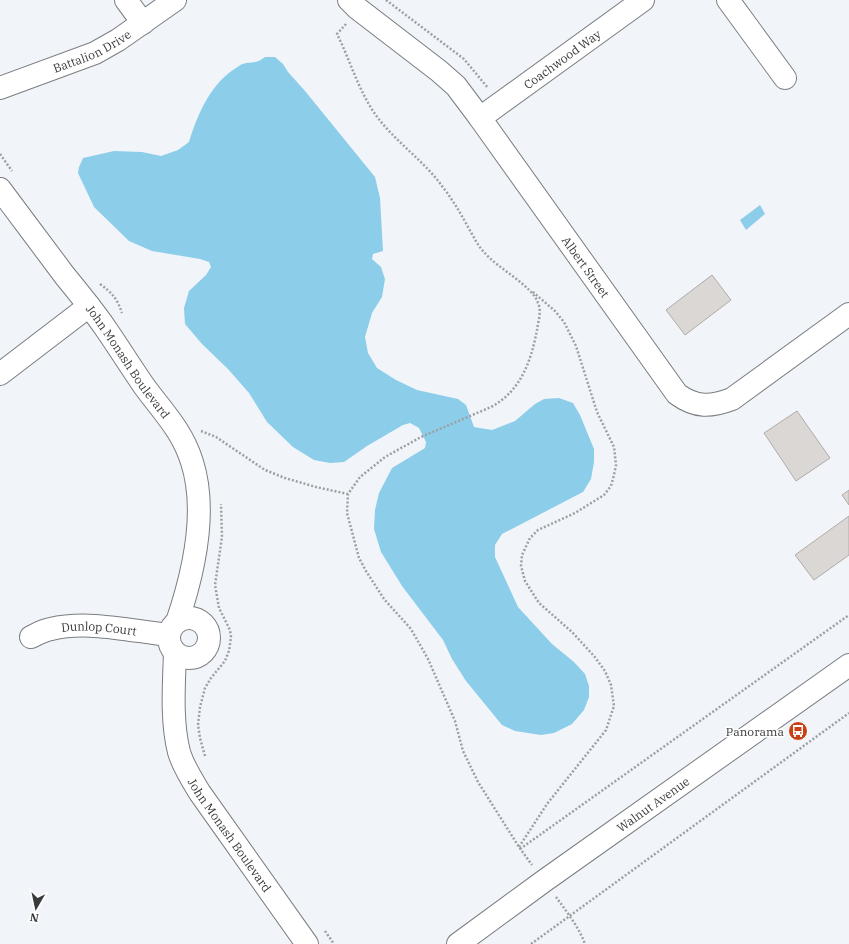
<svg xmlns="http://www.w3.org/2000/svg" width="849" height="944" viewBox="0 0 849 944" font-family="'IBM Plex Serif',serif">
  <rect width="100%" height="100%" fill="#f1f5f9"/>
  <path fill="#8ccdea" d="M265,57H275L283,64L288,72L305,91L375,177L380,198L383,251L373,254L372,259L381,267L385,279L382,297L372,313L365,337L368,353L377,368L396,380L417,390L458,399L466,405L474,427L492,430L515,421L535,404L544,399L559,398L573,403L580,415L594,449V462L591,479L583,492L502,534L495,545V557L518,607L552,644L574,662L585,674L589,686V697L584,710L572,724L554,733L541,735L515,731L502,725L466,681L452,659L443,640L402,586L381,552L374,529L375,510L379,493L392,468L425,448L426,442L419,428L410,423L403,425L367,446L344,462L330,463L314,460L293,447L267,422L249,393L228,369L202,344L185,324L184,308L189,291L206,275L211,267L209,262L200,259L152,251L129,241L94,207L78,173L79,167L83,158L114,151L142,152L161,156L178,150L189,142C198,113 211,82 239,66C248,60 254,66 265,57Z
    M760,205L765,214L746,230L740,220Z"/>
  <path fill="#dbd7d4" stroke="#b0aba9" d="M712,275L731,300L685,335L666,310Z
    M797,411L830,458L796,481L764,433Z
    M849,490V505L842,495Z
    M849,516V555L814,580L795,555Z"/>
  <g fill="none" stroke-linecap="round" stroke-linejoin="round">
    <defs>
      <g id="minor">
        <path d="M126,0L143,23"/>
        <path id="s1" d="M349,0L357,8L439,71L456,86L480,118L677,394C696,408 711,407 732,399L849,314"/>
        <path d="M728,0L785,78"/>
        <path id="s2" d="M0,88L95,53L118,40L175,0"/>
        <path id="s3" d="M480,118L643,0"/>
        <path id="s4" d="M0,189C22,218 43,247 65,276C79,293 93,310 106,329C119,348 131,367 144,386C163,412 182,430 192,462C208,512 193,575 177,622"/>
        <path d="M0,374L89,306"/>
        <circle cx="189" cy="638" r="20"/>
        <path id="s5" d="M31,637C37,634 44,630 51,629C88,620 131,631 169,635"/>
        <path id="s6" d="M175,652C174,684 171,721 179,752C183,766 192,780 200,793L307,944"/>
        <path id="s7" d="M458,944L544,881L849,665"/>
      </g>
    </defs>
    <use href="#minor" stroke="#7a7d80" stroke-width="24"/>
    <path stroke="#9da0a3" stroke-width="2.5" stroke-dasharray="2 2" stroke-linecap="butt" d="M386,0L464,59L488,88
      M346,24L337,34C351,62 359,93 378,118C397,143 424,161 442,186C452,199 460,212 468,227C473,235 477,245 484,252C498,269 532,285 538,303C542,311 538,322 537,330C531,361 521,391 491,407L421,437L385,457L360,477L348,494L347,513L359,558L366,571L384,599L411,629L428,659L455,721L463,751L478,782L519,847L532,865
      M0,154L12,171
      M100,284C112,293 117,298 122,313
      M201,431L216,437L265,470L285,478L316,487L348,494
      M205,756L200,738L198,725L200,707L205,688L211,678L225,661L229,651L231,637L230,630L219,608L215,585L222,537L221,504
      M519,847L547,804L606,730L614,706L611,685L605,671L594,656L572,632L539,603L525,581L521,566L522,555L530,538L538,530L575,513L604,495L611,486L614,475L616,465L614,447L597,412L576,346L564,322L555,311L533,292
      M520,849L849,615
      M556,897C566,911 579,927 585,944
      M325,931L334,944
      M531,944L849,713"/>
    <use href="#minor" stroke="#fff" stroke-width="22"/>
  </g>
  <defs>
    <symbol id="bus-disc" viewBox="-11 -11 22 22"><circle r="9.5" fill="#c84013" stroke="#fff"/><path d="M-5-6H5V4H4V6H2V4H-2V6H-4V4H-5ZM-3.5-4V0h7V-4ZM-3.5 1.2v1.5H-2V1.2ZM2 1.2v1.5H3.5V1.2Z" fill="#fff"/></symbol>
  </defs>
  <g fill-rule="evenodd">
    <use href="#bus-disc" x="787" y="720" width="22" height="22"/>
  </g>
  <g text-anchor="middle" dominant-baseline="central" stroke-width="3" stroke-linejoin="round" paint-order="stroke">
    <g font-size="12" fill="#383a3b" stroke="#fff">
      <text stroke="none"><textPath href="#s2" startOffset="99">Battalion Drive</textPath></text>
      <text stroke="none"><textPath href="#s3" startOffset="101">Coachwood Way</textPath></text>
      <text stroke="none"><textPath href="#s1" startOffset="360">Albert Street</textPath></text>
      <text stroke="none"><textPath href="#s4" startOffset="215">John Monash Boulevard</textPath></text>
      <text stroke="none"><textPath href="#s5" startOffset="70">Dunlop Court</textPath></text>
      <text stroke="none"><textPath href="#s7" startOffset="240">Walnut Avenue</textPath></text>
      <text stroke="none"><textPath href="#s6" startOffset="198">John Monash Boulevard</textPath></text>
    </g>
    <g font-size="12" fill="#383a3b" stroke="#fff" text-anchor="end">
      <text x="784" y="731">Panorama</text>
    </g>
  </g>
  <g transform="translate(36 908) rotate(189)" stroke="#ffffff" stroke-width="3" paint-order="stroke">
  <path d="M0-3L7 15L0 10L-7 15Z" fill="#383a3b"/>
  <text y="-6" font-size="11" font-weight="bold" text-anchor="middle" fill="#383a3b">N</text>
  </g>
</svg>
